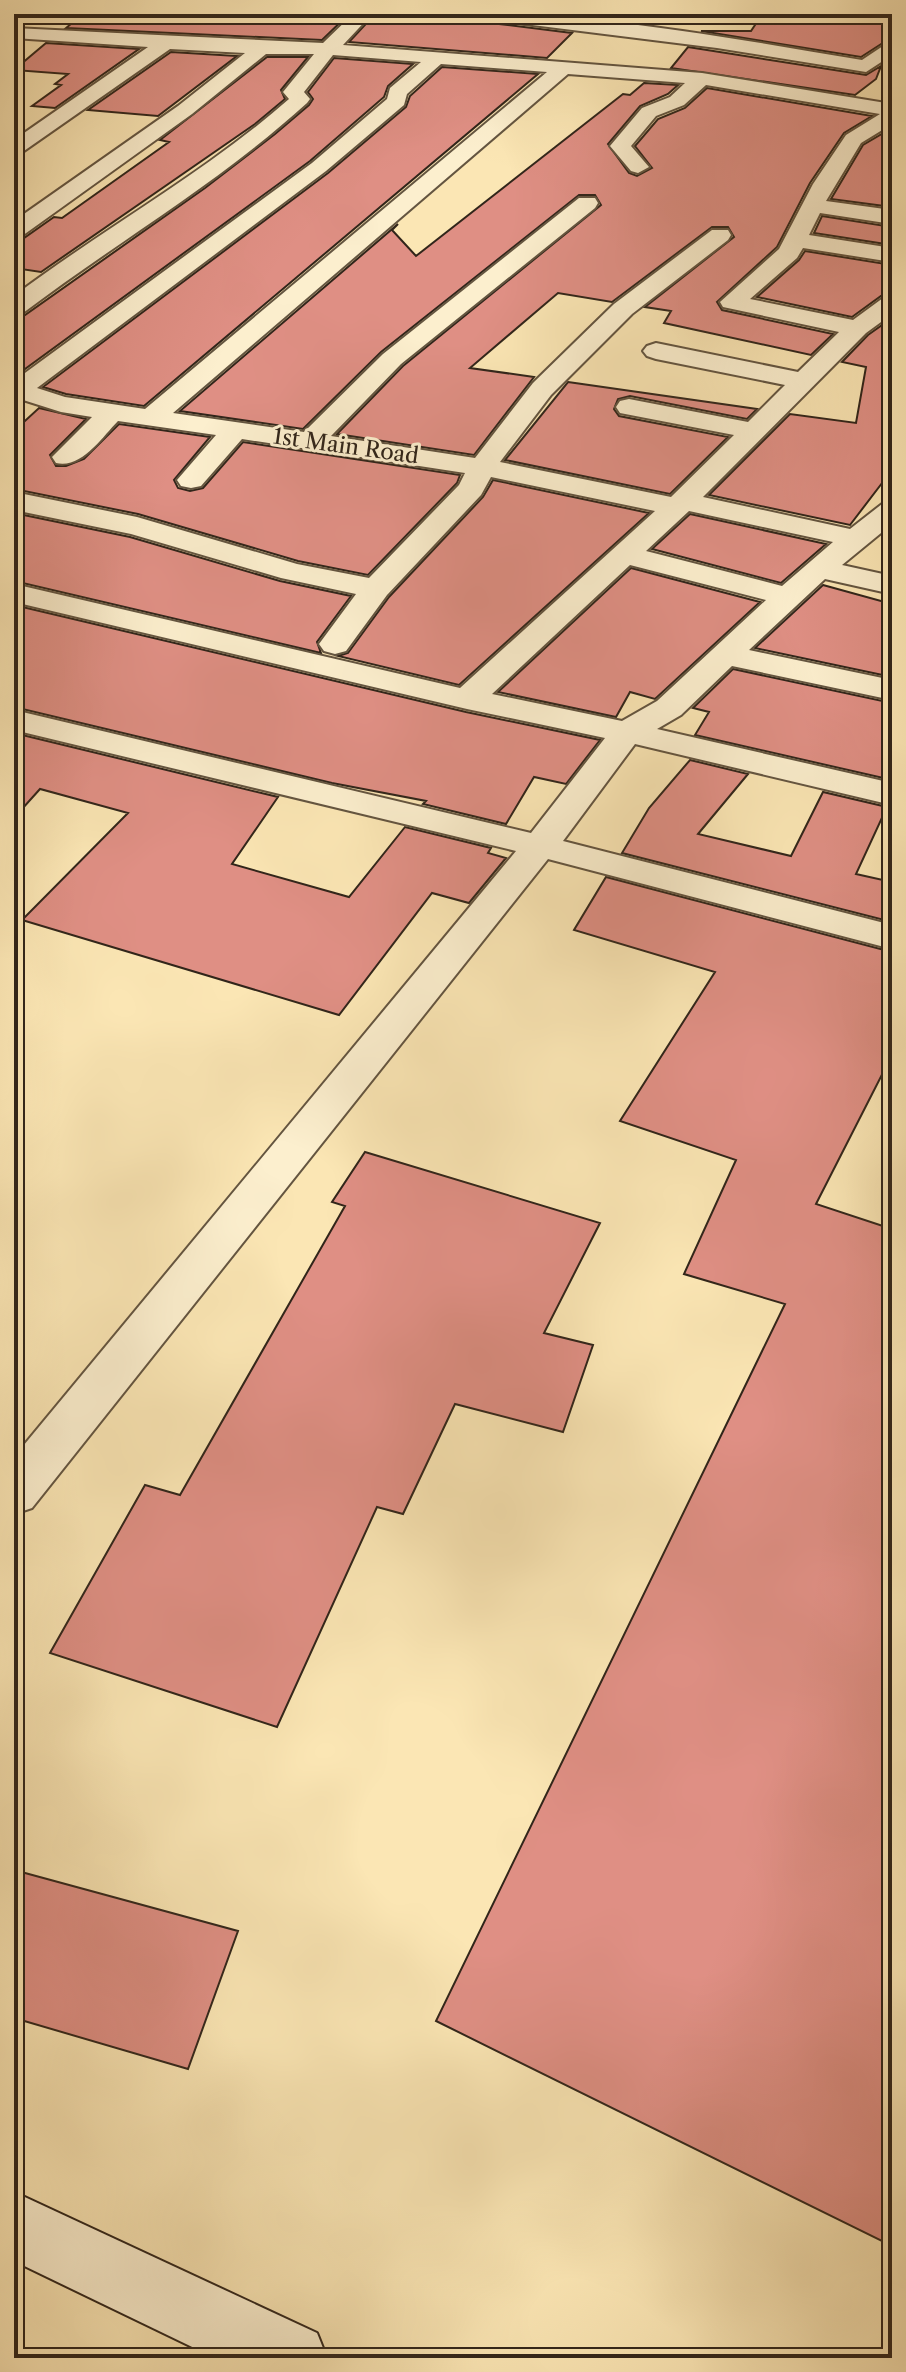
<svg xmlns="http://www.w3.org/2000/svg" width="906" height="2372" viewBox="0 0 906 2372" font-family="'Libre Caslon Text',serif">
  <rect width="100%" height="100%" fill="#fbe6b4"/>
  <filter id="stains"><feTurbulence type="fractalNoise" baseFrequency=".0025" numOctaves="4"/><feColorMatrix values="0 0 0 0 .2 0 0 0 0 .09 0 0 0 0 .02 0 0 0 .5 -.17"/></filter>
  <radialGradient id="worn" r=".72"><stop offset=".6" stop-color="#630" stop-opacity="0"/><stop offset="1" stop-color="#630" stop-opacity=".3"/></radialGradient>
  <path fill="#df8f84" stroke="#31251a" stroke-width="2" d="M83,14H349L322,40L66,28Z
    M375,14L499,24L572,33L547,58L349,42Z
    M778,14H837L892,20V37L861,57L701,31H751L759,19L775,20Z
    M46,43L139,49L55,108L32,106L61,85L55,84L68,74L14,70Z
    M688,47L866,75L881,66L876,79L855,95L671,68Z
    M171,52L237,56L158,116L88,110Z
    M267,57H308L281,90L285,99L255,124L41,272L14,268V241L24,238L54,217L62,218L169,142L160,140Z
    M334,58L413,64L388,86L384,97L310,161L14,377V318L25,315L205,188L275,134L309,105L313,99L308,92Z
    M442,67L538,74L144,406L66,394L43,387L328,173L406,107L410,96Z
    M644,83L678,85L668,94L640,106L608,144L629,173L637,176L652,168L635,146L658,119L685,108L707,88L872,116L844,133L810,183L777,247L717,302L722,310L833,334L811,355L664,323L671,311L645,307L734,237L728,227H712L612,302L558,293L470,368L534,377L474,455L337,434L403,366L601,205L595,195H579L381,352L303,429L180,411L398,224L392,230L416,256L623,94L630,95Z
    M892,128V207L831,199L863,145Z
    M822,216L892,227V245L814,233Z
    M805,251L892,265V293L881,296L852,317L757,297L799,260Z
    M892,318V470L850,525L709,495L790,414L856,423L866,367L842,362L868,335Z
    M568,382L757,409L747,419L630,396L618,399L614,409L619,416L728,437L670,494L505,460Z
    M39,408L86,419L50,455L56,466H66L84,459L119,424L210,437L174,480L178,488L190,491L203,488L243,442L460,475L457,483L368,575L298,561L138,514L14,489V431Z
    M493,480L649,513L459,685L338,656L348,653L389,597L483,497Z
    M14,513L130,537L280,581L351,596L317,642L321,653L14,581Z
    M690,514L826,544L781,583L652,549Z
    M631,568L760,602L655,699L630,692L616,717L498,692Z
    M823,585L892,604V677L755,648Z
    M14,605L466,712L600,740L566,784L534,777L506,824L423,804L426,801L332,783L14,707Z
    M733,669L892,703V780L695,735L709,712L693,708Z
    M14,733L278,797L232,864L349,897L405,827L491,848L488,853L506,858L469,903L432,893L339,1015L22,920L128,813L40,789L14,818Z
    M690,760L748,774L698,834L791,856L823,792L887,807L856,874L892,882V922L622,853L649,808Z
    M606,877L892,952V1055L816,1204L892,1229V2246L436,2021L785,1304L684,1274L736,1160L620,1121L715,972L574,930Z
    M365,1152L600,1223L544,1333L593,1345L563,1432L455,1404L403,1514L377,1507L277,1727L50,1653L145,1485L180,1495L345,1206L332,1202Z
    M14,1870L238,1931L188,2069L14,2018Z"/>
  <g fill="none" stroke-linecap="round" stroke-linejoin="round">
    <defs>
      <path id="street" d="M353,14H372L343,45L702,73L892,104V124L861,143L826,201L892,210V224L820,213L809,235L892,248V262L803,248L797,258L750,299L853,320L883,298L892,296V314L866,333L703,497L850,529L882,504L892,501V524L842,565L892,576V594L825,579L749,650L892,680V700L732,666L681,715L657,729L892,783V805L635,744L563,841L892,925V949L548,859L32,1508L14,1514V1457L516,851L14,730V710L531,833L605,738L467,709L14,602V584L460,688L655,511L491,477L481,495L387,595L346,651L335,654L324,651L319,644L356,594L281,578L131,534L14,510V492L137,517L297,564L369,578L459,485L465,473L242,439L201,486L191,488L181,486L177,480L216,435L118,421C102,437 82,469 56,463L52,457L92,417L61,412L20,399L14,401V381L312,163L387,99L390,88L421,62L333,55L304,92L310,99L307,103C219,183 117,242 23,313L14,315V296C104,228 204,174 289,99L283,92L314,54H266L192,114L22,236L14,238V221L178,106L245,53L170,49L21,153L14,155V140L148,47L14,38V28L323,43ZM441,64L547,72L145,409L65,397L37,388L326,171L404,105L407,94ZM568,74L685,83L670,97L642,108L610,146L631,171L638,173L649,167L631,146L656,116L684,105L706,85L880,114L846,135L813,184L779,249L720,302L723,307L839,332L798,372L656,343L647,346L643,351L647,356L656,359L785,385L748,422L629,399L620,401L616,407L620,413L734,435L671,497L500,462L551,395L632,314L728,240L731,235L728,230H712L614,304L533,383L475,458L331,436L401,364L595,208L598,203L595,198H579L383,354L304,432L173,413ZM689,511L833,542L782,586L646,551ZM630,565L766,600L657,701L622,721L492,694Z
        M476,14C605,14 735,39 862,60L892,40V55L866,72L717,48L485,19Z"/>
      <path id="secondary" d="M14,2192L317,2333L327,2358H215L14,2261Z"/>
    </defs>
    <use href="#street" stroke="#645540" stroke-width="4"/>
    <use href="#secondary" stroke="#31251a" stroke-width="4"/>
    <use href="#street" fill="#fcefce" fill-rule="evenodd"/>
    <use href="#secondary" fill="#fcefce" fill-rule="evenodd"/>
  </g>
  <g text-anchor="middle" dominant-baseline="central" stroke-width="6" stroke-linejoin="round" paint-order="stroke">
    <g font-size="22" fill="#31251a" stroke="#fcefce">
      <text transform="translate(346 446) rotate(8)">1st Main Road</text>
    </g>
  </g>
  <rect width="906" height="2372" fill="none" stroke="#fbe6b4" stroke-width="48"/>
  <rect x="16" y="16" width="874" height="2340" fill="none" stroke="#31251a" stroke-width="4"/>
  <rect x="24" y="24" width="858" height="2324" fill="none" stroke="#31251a" stroke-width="2"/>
  <rect width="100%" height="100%" filter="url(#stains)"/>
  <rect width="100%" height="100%" fill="url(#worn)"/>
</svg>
